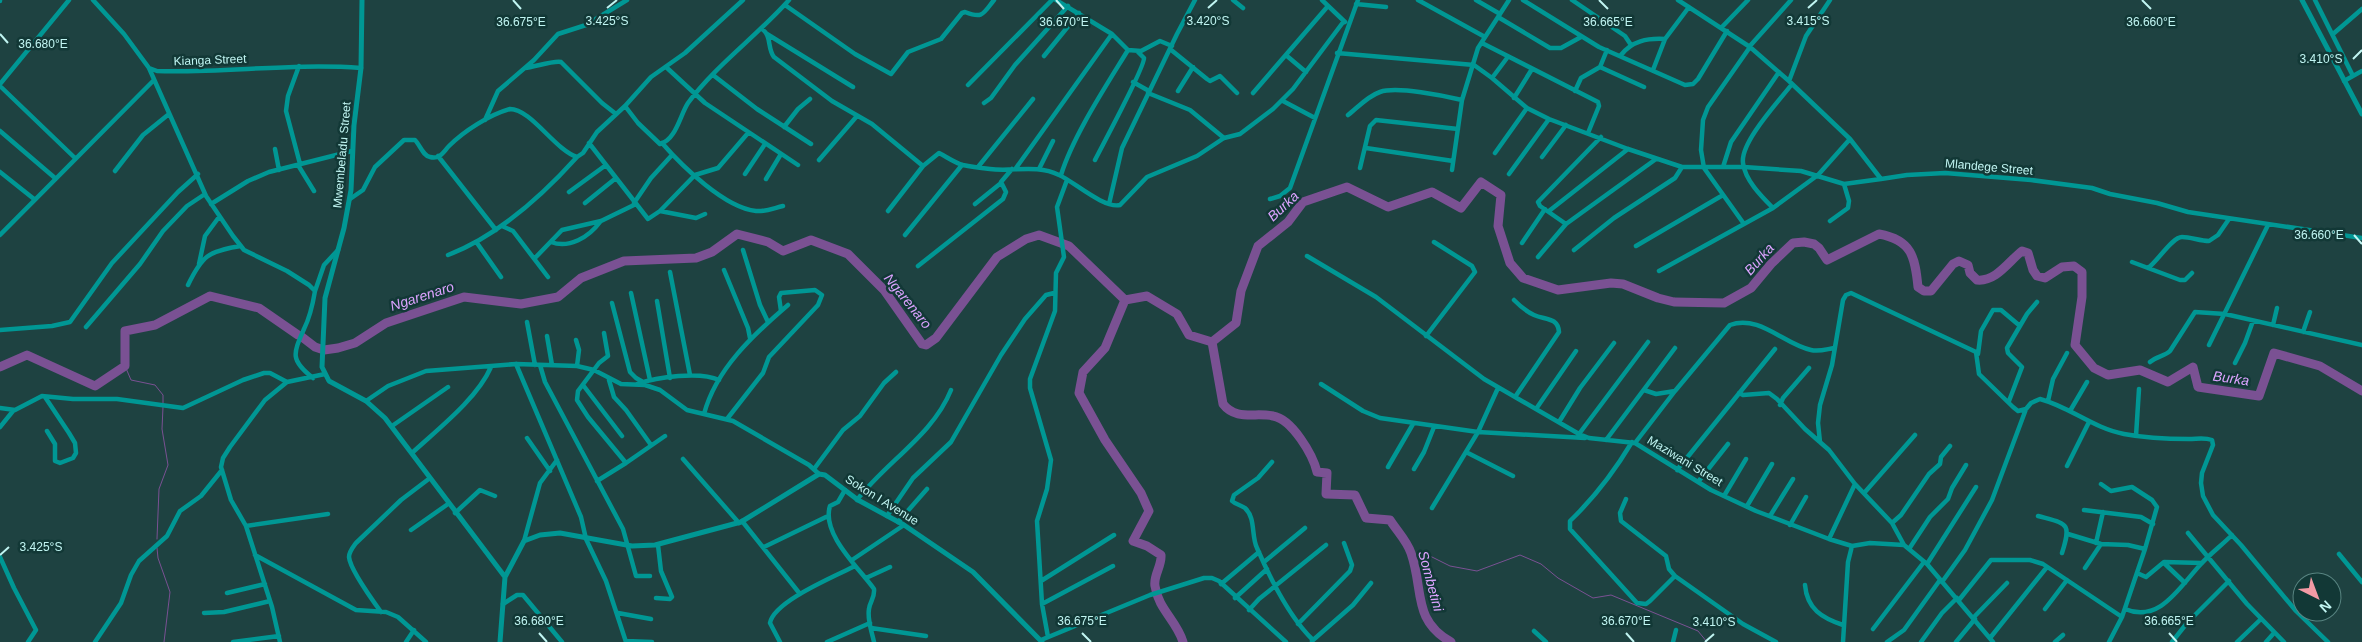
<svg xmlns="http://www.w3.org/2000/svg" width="2362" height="642" viewBox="0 0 2362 642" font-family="Helvetica,sans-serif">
  <rect width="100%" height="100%" fill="#1e4241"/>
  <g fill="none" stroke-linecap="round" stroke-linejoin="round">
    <path stroke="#7a5193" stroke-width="1" d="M125,366L131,380L155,385L163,395V403
      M157,539L159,489L168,465L162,429L163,407
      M157,548L158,558L170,592L164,642
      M1413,560L1430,556L1450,566L1477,571L1520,555L1541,564L1558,578L1593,598L1611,595L1698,631L1707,642"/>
    <path stroke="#7a5193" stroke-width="9" d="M1125,300L1147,296L1177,314L1189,335L1212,342L1236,323L1241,291L1258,246L1288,222L1303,202L1347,187L1388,207L1432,192L1461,208L1481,182L1501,195L1498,226L1510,263L1523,278L1558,290L1611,283L1623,284L1658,298L1674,302L1724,303L1751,288L1771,264L1793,243L1804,242L1814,244L1819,248L1827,260L1879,234C1912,240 1915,257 1918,287L1924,291H1931L1953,264L1959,261L1968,265L1970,273L1977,280C1996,282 2009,261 2022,251L2028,253L2033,270L2037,276L2045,278L2062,267L2074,266L2082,272V297L2075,345L2094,368L2108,375L2140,370L2168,382L2193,367L2198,387L2259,396L2274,353L2320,366L2362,391
      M302,337L315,347L324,350L338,348L355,343L386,323L464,297L521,304L558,297L581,278L624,261L696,258L712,252L737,234L768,242L783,251L811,240L848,254L884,290L922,344L926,345L936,338L997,257L1026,239L1039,235L1069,246L1125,300L1105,348L1083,372L1079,393L1105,440L1141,493L1149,511L1133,541L1147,546L1161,555C1162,566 1153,576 1155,586C1158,609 1177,621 1183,642
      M1212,342L1223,404C1236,421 1256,412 1273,416C1292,419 1313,455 1317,472L1327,473L1326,494L1355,495L1366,518L1390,520C1397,531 1407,541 1411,553C1424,590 1412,620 1451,642
      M0,367L27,355L95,386L125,366V331L155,325L210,296L259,308L298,335"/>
    <path stroke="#009794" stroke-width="4.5" d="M93,0L124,34L149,68L157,71C225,73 292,63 361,68
      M1056,0L1112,34L1128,50L1141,51L1160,41L1172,46
      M1233,0L1243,8
      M1322,0L1345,22
      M1418,0L1485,37
      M1476,0L1500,14
      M1523,0L1599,47L1685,85L1693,84L1698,79L1727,31
      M1572,0L1625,36L1631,45
      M1678,0L1750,47L1789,81L1850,139L1881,179L1907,175L1945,173L2031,180L2092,188L2110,194L2157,203L2188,212L2362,238
      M2315,0L2353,76
      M0,1V0
      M1356,4L1386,7
      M785,5L855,54L891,74L908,52L941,39L962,13L965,12C983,19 983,14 994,0
      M1498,17L1550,48H1561L1581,37
      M1721,28L1748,0
      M762,29C772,36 767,48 774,57L832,101L872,124L923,166
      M767,34L853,87
      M2333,34L2362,9
      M1482,43L1598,102L1599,106L1588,133
      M1749,47L1791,0
      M1170,49L1207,79L1210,81L1220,76L1237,93
      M1337,53L1474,65L1492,78L1527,108L1549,119L1628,149L1682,167H1744L1801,171L1844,184L1881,179
      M1621,55C1632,41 1647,38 1665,39
      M1044,56L1079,13
      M1287,56L1306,72
      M299,66L288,96L286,111L300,164
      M666,67L705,103L798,165
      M1600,67L1644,87
      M149,68L206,196L233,236L244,250L287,271L309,285L315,291C313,303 310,317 304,329C293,354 290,360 313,378
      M525,68C534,67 555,60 561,62L602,103L616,114
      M1653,70L1665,39L1689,7
      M713,75L757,109L811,144
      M1492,78L1507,58
      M1789,81L1806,36L1830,0
      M2344,81L2362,71
      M1133,82L1149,91
      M0,84L69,0
      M968,85L1052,0
      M0,86L75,158
      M1178,91L1193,67
      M1575,91L1581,78L1600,67L1607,50
      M1148,93L1190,110L1224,138
      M1253,93L1328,6
      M1514,98L1532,69
      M1283,101L1315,118
      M984,103L991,98L1015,65L1068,6
      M625,106L638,123L660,144C676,140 680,115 688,103C714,67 758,35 789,0
      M1348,115C1358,107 1368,96 1380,92C1397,86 1445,96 1462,100
      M485,120L498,91L534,60L558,34L586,25L627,0
      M784,127L798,109L810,99
      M0,131L55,178
      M589,143L648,219L660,211L695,175L718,168L748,133
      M662,143C682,166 725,208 756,211C765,212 774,208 783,206
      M1366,148L1453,161
      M275,149L279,170
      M1495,153L1527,108
      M438,156L496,230
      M1542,157L1566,125
      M819,160L857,116
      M1095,160C1102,146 1145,67 1144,58L1138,52
      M298,165L314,191
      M978,167L1033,99
      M1723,167L1731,142L1779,72
      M1016,168L1112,34
      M1360,168L1370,126L1376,120L1458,129
      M1039,169L1053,141
      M1452,170L1462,100L1478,48L1509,0
      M115,171L143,135L169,114
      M0,172L34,199
      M745,174L765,144
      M1509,174L1549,119
      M1061,175C1073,136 1106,86 1128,50
      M766,179L781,154
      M569,192L606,165
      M350,199L363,190L375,167L404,140H415C420,145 423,156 430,157C440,160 444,151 449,146C464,131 489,115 510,109C531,109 555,150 577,157L583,153L597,132L625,106L651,77L685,53L743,0
      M1270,199L1280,196L1290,188L1358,0
      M585,203L616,178
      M634,203L651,178L672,155
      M211,204L248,181L269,172L352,151
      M975,204L1001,183
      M1109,204L1122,148L1177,34L1195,0
      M1773,208C1761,196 1745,180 1743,163C1740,142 1780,100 1792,84
      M660,211L696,218L705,214
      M888,211L923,166L939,153C947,157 955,163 963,165C972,167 981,168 990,169C1013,172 1036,164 1059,175C1073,181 1104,209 1120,205L1147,177L1197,156L1224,138L1240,134L1273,109L1293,89L1344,21
      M1549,211L1628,149
      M1830,221L1848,208L1849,201L1844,184
      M1566,224L1540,206L1538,202L1601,137
      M1744,224L1704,168L1701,150L1703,120L1708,107L1750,47
      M502,226L513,231L548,277
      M0,235L154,80
      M905,235L962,165
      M551,242C569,249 589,237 600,222
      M477,243L501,277
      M1522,243L1545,209
      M1636,246L1723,195
      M743,250L760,305L768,322
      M1574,250L1614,218L1675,178L1682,167
      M448,255C498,236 541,197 577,157
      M1307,256L1376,297L1484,379L1579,434L1589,438L1635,443L1711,490L1756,511L1829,539L1852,546L1870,543L1904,545L1927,564L1993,642
      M1538,257L1566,224L1656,159
      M535,258L562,230L601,221L636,204
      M2132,262L2180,280H2185L2192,273
      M199,264L205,236L219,217
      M918,266L1003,199L1006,192L1001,182L1012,169
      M2148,268C2158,261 2172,237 2182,237C2191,237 2200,241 2209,241L2218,235L2229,219
      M724,270L748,328L750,338
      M1659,271L1773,208L1818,175L1850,139
      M670,272L690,375
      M188,285C202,256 208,251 241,246
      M315,291L324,265L338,250
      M631,293L650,380
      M1514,300C1520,306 1527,312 1534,315C1545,320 1558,317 1559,332L1515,397
      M657,301L670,378
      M612,303L630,372L636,378L643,382
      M527,322L535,365
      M2273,325L2277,308
      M86,327L140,264L163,231L187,206L205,194
      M0,330L52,326L70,322L112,263L178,192L198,174
      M2303,332L2310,312
      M604,333L608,356L599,363L578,391L577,400L588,417L626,463
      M547,336L552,365
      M1426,336L1475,272L1472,266L1434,242
      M576,340L579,350L577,366
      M2209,345L2268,225
      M1978,354L1981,331L1993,310H2001L2020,326
      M2150,362C2157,356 2165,356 2170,351L2195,312L2225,314L2362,345
      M2235,363L2245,343L2253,321
      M516,364L581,517L586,539L606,581L626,642
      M540,365L545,382L623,529L636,576H650
      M609,380L614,397L626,410L651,445
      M637,384C657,377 700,371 719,380
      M1321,384L1363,411L1380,418L1478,432L1585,438
      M583,385L622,436
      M1644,390L1656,394L1675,391
      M1739,393L1743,395L1769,393L1777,399L1805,429L1829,450L1855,484L1892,523L1904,545
      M45,397L69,433L75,443L76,453L73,458L60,463L55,461V444L47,431
      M366,401L388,386L426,371L516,364L577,366L594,370L621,384L645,385L660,390L687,410L733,421L809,465L819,474
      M2009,401L2022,367L2008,353L2007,348L2027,314L2037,302
      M2048,401L2053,379L2067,353
      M1780,405L1783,398L1809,368
      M0,408L15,410L42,396L73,399H117L183,408L243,380L264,373H270L287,382
      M1536,409L1576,351
      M2070,411L2087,382
      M704,414C716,369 753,335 788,305
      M727,419L763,373L769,357L818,305L822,295L815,290L781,293L779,297L781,311
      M1559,422L1580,388L1614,343
      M392,426L448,387
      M0,427L13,411
      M1579,434L1648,342
      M2136,436L2139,389
      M527,438L550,471
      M1606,440L1675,348
      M1632,442C1614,472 1595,497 1570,521V529L1637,603L1646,604L1650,601L1675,576L1743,624L1776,642
      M1820,442L1818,423L1820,405L1832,365L1843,300L1846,295L1851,293L1976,352L1979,374L2013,407L2018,411L2026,409
      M1635,443L1675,391L1730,325C1759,314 1785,345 1811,350C1819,352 1827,349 1834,348
      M1466,452L1513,476
      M412,453C438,429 477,399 491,367
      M683,459L739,523
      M1272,462L1258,478L1234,495L1232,501C1235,504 1241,505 1245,508C1256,518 1251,536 1257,548C1270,578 1290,618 1313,640
      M2067,466L2089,422
      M1388,467L1413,424
      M814,469L843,430L860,416L884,383L896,372
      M1414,469L1424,452L1434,427
      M1677,470L1775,349
      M597,481L626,463L665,436
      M1698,482L1728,444
      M2101,484L2111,491L2132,487L2152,500L2157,507L2145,549L2122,617L2109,642
      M845,490L838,502L830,506C821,534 860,569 874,589C875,598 870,601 869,609C867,620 872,632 874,642
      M1865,492L1915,435
      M1724,496L1746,459
      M1626,499L1620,513L1621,521L1666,556L1669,569L1675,576
      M857,500C886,462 933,435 951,390
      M1747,506L1772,464
      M1432,508L1478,432L1498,388
      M2084,510L2141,517L2153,524
      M455,513L480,490L495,496
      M887,516L913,478L951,442L1001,355L1025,319L1046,295L1054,293
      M1770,516L1793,479
      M2038,516C2067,524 2072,522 2062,553
      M742,521L800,594
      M898,522L927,489
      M1892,523L1901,515L1929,474L1940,464L1941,457L1950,446
      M1790,525L1806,497
      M246,526L328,514
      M411,530L448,504
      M2188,533L2247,604L2284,642
      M2068,534L2101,544L2128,545L2145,549
      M1829,539L1855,484
      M524,541L540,483L557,460
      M2096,543L2103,512
      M764,547L828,516
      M1909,549L1930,517L1948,499L1952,488L1966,465
      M2339,554L2362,582
      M255,555L356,610L386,612L398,617L426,642
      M0,557L14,588L36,630L28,642
      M852,560L904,525
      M1264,562L1305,528
      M2164,563L2185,583
      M1927,564L1976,487
      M2085,568L2101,544
      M2137,573L2146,577L2164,562L2202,563
      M866,578L890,567
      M1041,581L1114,535
      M1942,582L1965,550L1992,500L2026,409L2031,403L2040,399C2070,407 2093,428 2124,434C2145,438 2168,439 2189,439C2197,439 2204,437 2212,440L2213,445L2202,473L2201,483L2203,496L2213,515L2241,545L2296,611L2328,642
      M1221,584L1259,552
      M1805,585C1807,609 1822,618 1843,625
      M227,593L265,584
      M656,598L670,599L672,597L661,571L658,545
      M1235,598L1267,569
      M1959,600L1991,560H2030L2043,564L2122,617
      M503,604L517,595H523L562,642
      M1042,604L1113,566
      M2045,609L2067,580
      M2125,609C2160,624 2180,586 2201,564C2210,554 2222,545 2232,535
      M1249,610L1259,599L1326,545
      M381,612C373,601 350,569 349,557C349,552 353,547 356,543L401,500L430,478
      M204,613L224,612L270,601
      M618,613L651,619
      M1974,617L2007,583
      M1298,624L1350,571L1352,565L1344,543
      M871,628L926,636
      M1873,629L1924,562
      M1534,631L1546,642
      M1048,637L1042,604L1037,521L1047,489L1051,460L1030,388V379L1055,311L1056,273L1064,257L1057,207L1067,180
      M1990,638L2047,567
      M1041,640L1150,595L1204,578H1212L1219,581L1286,642
      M626,641L652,642
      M1312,641L1353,605L1371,583
      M95,642L121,603L131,575L139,561L167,536L180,511L201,496L222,470
      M233,642L279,636
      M280,642L272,607L246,526L231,500L221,467L223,458L230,447L265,400L287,382L325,374
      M406,642L414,630
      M780,642L770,623C774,601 836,576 855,566
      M827,642L870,623
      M1673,642L1676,630
      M1843,642L1848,562L1852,546
      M1887,642L1904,630L1940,580
      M1921,642L1942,613L1957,598
      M1956,642L1975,619
      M2055,642L2063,635
      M2172,642L2187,623L2229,581
      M2237,642L2261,619
      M2266,642L2274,633"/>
    <path stroke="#009794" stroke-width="5" d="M362,0L361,68L354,125L351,190L344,228L325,298L322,367L329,381L366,401L385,418L505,577
      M2302,0L2362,114
      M500,642L505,577L524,541L540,535L560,533L632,546L655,545L741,522L819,474L825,475L858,500L904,525L973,572L1042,642"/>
  </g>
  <path fill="none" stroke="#c1f5f2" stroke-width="2" d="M513,0L521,9M1056,0L1064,9M1599,0L1608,9M2142,0L2151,9M607,8L617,0M1208,8L1217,0M1808,8L1817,0M0,34L8,43M2353,59L2362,50M2354,235L2362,244M0,555L9,547M539,633L547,642M1082,633L1091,642M1626,633L1634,642M2169,633L2177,642M1705,642L1714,634"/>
  <g text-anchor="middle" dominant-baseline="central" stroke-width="5" stroke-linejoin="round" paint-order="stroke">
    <g font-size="12" fill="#c1f5f2" stroke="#123836">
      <text transform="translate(210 60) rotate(-2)">Kianga Street</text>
      <text transform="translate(342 155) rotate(-85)">Mwembeladu Street</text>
      <text transform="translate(1989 167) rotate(5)">Mlandege Street</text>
      <text transform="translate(1685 461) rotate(31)">Maziwani Street</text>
      <text transform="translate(882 500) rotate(32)">Sokon I Avenue</text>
    </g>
    <g font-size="14" font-style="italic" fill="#dca3ff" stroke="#123836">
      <text transform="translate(1283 206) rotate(-43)">Burka</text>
      <text transform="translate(1759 259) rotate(-48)">Burka</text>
      <text transform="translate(422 296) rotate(-18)">Ngarenaro</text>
      <text transform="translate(908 301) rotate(51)">Ngarenaro</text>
      <text transform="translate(2231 378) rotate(8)">Burka</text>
      <text transform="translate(1431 581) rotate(75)">Sombetini</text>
    </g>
  </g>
  <g font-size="12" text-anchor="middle" fill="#c1f5f2" stroke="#123836" stroke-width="5" stroke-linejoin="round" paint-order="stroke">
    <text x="607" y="25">3.425°S</text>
    <text x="1208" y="25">3.420°S</text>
    <text x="1808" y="25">3.415°S</text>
    <text x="521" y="26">36.675°E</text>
    <text x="1064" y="26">36.670°E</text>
    <text x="1608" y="26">36.665°E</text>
    <text x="2151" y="26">36.660°E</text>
    <text x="43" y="48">36.680°E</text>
    <text x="2321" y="63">3.410°S</text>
    <text x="2319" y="239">36.660°E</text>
    <text x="41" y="551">3.425°S</text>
    <text x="539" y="625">36.680°E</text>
    <text x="1082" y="625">36.675°E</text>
    <text x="1626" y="625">36.670°E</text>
    <text x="2169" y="625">36.665°E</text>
    <text x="1714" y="626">3.410°S</text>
  </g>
  <g transform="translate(2317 597) rotate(138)"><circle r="24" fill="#123836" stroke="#588481"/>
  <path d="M0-4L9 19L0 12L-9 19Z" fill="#f49aa5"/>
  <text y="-8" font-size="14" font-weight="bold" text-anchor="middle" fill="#c1f5f2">N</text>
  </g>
</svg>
